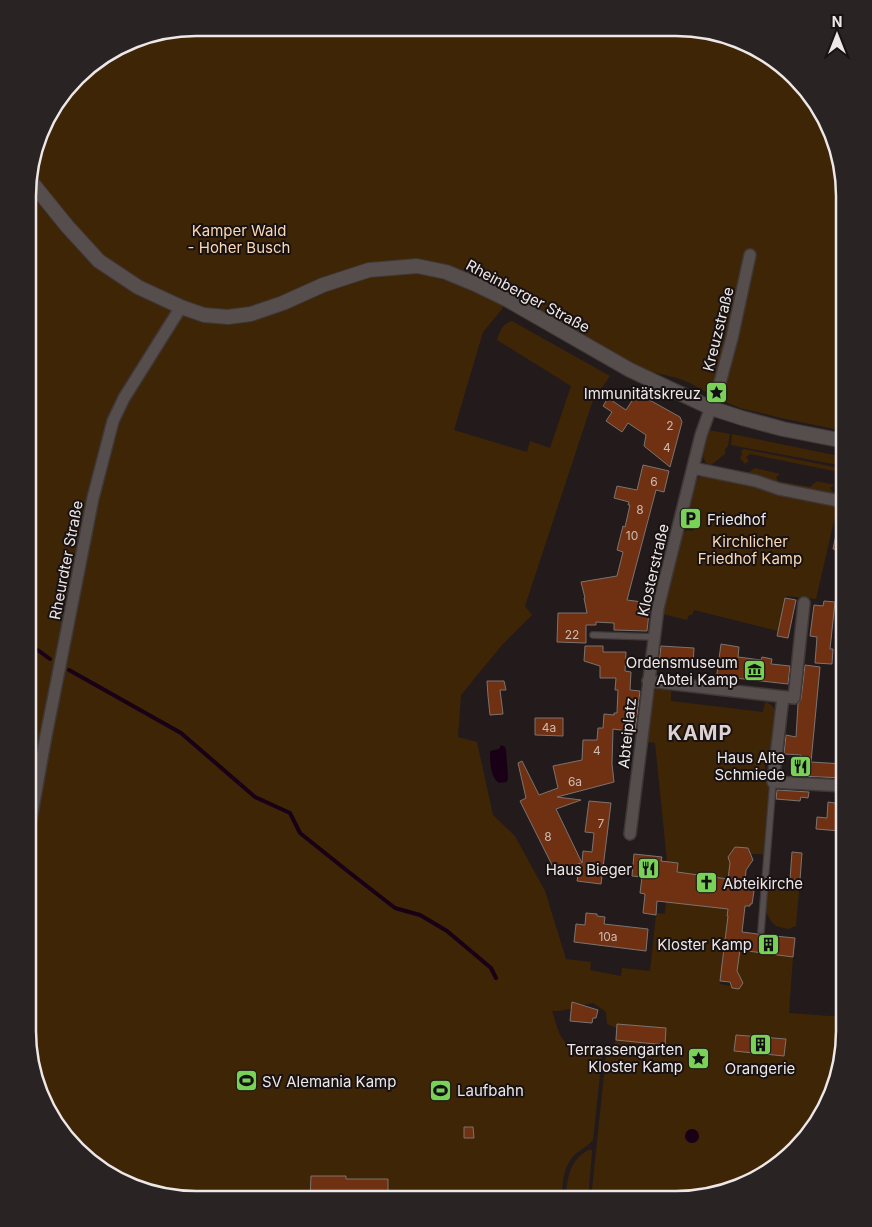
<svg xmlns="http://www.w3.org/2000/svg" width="872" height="1227" viewBox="0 0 872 1227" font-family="Inter,sans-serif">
  <rect width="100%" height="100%" fill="#231b1b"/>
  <path fill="#3e2506" d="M196,28L698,29L778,62L827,122L844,196V431L781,418L740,408L718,399L690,383L677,378L644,370L506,299L502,309L483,332L454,430L527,452L530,441L550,448L571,386L497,340C500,331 502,324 512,321L610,376L593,400L525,606L532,615L502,645L461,695L458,737L477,742L493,815L515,836L545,891L566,959L591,962L590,970L621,976L622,968L650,971L656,915L657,913L665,914L666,902L728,909L727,916H728L720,984L731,986L732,988L739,989L736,977L740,950L793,957L789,1013L844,1017V1042L816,1125L750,1182L676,1199H591L606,1056L610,1052H614L616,1028L607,1024L606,1012L593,1003C579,1005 566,1012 552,1011C556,1021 558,1038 568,1044C574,1047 589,1048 596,1050L600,1052L602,1056L593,1140C589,1145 583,1148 578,1152C563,1163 563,1183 561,1199L174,1198L94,1165L45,1105L28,1031L29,174L50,112L85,69L142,37Z
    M709,430L730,434L728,446L725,449V454L711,465L706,463L703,457Z
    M732,434L844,457V466L731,445Z
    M744,449L844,469V473L750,454L746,457L749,461L745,464L740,458L742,454L741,451Z
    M755,468L780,474L776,477L778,481L810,487L817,481L835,485L830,488L833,492L844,494V498L780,485L760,475L748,473Z
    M699,477H707L844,506V510L837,508L816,599L786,596L778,631L694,610L692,615H689L687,620L663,614L664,605L682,534L687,530L693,531L697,516L687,514L695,483Z
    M656,689H662L671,691V701L763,712L765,702C771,704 774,707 777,713L772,758L765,765V774L770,780L764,854H751L748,848L735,847L728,857L732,869L728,879L677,872L678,863L670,862L667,861L655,743L647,742L653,693Z
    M765,879L800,880L796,926L788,929L776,926L771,921L763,906Z
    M588,1150H592V1152L588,1199H565C568,1178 568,1162 588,1150Z"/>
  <path fill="#1a0016" d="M501,745L505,747L506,750L508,778L507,782L499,783C490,777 490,761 490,751L499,749Z
    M685 1136a7 7 0 1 1 14 0a7 7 0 1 1-14 0Z"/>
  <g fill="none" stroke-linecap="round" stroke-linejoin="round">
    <path stroke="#1a0016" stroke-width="4" d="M28,643L50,659
      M69,670L181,733L255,797L290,813L300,833L350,873L395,908L420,915L447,931L491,968L496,978"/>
  </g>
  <path fill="#703113" stroke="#7c736f" d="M637,393L680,417L682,422L670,467L644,446L646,435L628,423L622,432L606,421L612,412L603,406L608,398L626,410Z
    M643,465L669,471L664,492L656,490L627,600L650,603L647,631L614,630V623L596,622V625H586V643L557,642L558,613H587L584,598H585L581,582L617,576L623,552L617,550L623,526L625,527L630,505H628L629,502L614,498L617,486L637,490Z
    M836,535L844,537V551L833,549Z
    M785,598L796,600L788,638L777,636Z
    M824,601L835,602L830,649H833L832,664L815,663L817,637L810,636L814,605L823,606Z
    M721,644L739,647L738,657L761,660L762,657L772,659L771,664L790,666L788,684L735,678V684L716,681Z
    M585,646H603V652H626L625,671L631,672L630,690L640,691L635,732L613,729L612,764L614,782L557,797L581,800L556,809L582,863L583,851L592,852L594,833L585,832L589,801L611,803L601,884L577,881L580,863L560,874L558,870L555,871L520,801L526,798L518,763L522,761L539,795L558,788L553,766L582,760L583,740H597L598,728H603L604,714L614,715V713H617L618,690H615L616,678H600V666L584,661Z
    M661,646L694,648L693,666L659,664Z
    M805,665L820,667L811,762L844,764V778L799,776L801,755L784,754L786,735L796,737L798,704L801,699Z
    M487,681H504L506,690H500L503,714L490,715L488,696Z
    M535,718H563V736L535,735Z
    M777,790L809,792L808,798L801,797L800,801L776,799Z
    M828,802L842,804L840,831L816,829L817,817L827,818Z
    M735,847L748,848L753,860L746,870L745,882V887L752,888V890L754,891L752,904H750V906H745L742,932L758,934L760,936L764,935L795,938L793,957L740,950L737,971L743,983L739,989L732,988L730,982L720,981L728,916H727L728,909L657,901L656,915L643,913L645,894L640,893L642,877L632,876L634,854L662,857L661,861L678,863L677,872L728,879L730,863L728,857Z
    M792,852L802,853L800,880L790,879Z
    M586,913L597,914V916L605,917L604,924L648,929L646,951L574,942L576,924L585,925Z
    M572,1002L598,1010L596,1018H593L592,1023L570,1021Z
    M617,1024L666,1028L665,1045L616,1040Z
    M736,1035L786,1039L784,1056L734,1051Z
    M464,1127H473L474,1138H464Z
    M311,1176H346V1179H388V1199L310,1198Z"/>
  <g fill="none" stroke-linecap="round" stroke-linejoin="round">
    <defs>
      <path id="service" d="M593,635L654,637
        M761,931L773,782"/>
      <path id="minor" d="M693,468L756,481L779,489L844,502
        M648,681L794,698L804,603
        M783,697L773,782L844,786
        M630,834L658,608L701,435L721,379L732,338L750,255
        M28,836L45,741L93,498L113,421L124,398L181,307"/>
      <path id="secondary" d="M29,179L67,226L99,261L138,287L181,307L204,315L228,317L251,314L283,303L323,285L369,270L417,266L446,272L475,284L506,299L630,370L711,408L742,418L783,429L844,441"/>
    </defs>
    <use href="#service" stroke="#3e3838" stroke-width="8"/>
    <use href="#minor" stroke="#3e3838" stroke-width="14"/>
    <use href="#secondary" stroke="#3e3838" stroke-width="16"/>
    <use href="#service" stroke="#564d4d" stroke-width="5.5"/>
    <use href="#minor" stroke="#564d4d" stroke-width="11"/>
    <use href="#secondary" stroke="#564d4d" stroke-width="14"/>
  </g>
  <defs>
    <symbol id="sight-square" viewBox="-11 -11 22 22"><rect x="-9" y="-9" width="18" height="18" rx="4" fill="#7ad157" stroke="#191212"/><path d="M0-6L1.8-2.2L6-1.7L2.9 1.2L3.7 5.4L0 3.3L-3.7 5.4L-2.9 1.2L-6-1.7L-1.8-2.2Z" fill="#111"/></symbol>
    <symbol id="parking-square" viewBox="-11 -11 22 22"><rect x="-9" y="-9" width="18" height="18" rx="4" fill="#7ad157" stroke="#191212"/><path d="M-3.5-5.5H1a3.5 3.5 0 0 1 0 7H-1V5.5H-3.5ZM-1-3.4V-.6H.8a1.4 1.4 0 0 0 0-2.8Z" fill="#111"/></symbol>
    <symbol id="museum-square" viewBox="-11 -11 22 22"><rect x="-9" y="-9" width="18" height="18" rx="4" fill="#7ad157" stroke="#191212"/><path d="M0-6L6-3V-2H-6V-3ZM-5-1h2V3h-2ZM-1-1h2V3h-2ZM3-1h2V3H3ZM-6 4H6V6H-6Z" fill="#111"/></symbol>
    <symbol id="restaurant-square" viewBox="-11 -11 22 22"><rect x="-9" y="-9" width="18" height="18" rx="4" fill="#7ad157" stroke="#191212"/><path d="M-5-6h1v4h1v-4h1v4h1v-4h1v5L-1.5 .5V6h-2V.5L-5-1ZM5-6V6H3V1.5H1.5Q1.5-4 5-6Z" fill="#111"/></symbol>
    <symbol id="church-square" viewBox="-11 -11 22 22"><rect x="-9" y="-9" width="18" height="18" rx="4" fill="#7ad157" stroke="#191212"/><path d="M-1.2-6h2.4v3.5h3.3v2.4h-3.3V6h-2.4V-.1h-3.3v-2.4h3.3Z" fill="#111"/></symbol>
    <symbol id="building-square" viewBox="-11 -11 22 22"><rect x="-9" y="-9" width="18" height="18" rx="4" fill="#7ad157" stroke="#191212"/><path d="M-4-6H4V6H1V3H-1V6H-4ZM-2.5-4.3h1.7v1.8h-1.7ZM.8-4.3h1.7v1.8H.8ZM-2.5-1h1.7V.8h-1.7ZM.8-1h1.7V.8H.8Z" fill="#111"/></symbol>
    <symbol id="stadium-square" viewBox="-11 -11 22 22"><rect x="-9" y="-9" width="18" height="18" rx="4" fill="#7ad157" stroke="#191212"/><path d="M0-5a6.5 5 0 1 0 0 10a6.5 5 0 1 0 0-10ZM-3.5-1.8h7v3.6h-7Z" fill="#111"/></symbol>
  </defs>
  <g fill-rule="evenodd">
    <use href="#sight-square" x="704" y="380" width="25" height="25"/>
    <use href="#parking-square" x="678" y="506" width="25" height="25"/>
    <use href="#museum-square" x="742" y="658" width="25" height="25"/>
    <use href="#restaurant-square" x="788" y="754" width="25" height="25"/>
    <use href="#restaurant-square" x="636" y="856" width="25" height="25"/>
    <use href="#church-square" x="694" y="870" width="25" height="25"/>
    <use href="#building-square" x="756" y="932" width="25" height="25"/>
    <use href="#building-square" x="748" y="1032" width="25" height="25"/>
    <use href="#sight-square" x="686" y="1046" width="25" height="25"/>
    <use href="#stadium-square" x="234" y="1068" width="25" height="25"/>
    <use href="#stadium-square" x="428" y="1078" width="25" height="25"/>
  </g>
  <g text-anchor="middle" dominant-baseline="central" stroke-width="4" stroke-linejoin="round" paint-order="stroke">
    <g font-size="12" fill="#cebab2">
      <text x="670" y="425">2</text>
      <text x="667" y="447">4</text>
      <text x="654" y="481">6</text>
      <text x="640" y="509">8</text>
      <text x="632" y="535">10</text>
      <text x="572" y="634">22</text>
      <text x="549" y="727">4a</text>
      <text x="597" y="750">4</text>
      <text x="575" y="781">6a</text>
      <text x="601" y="823">7</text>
      <text x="548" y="836">8</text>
      <text x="608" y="936">10a</text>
    </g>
    <g font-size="15" fill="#fbd8b4" stroke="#191212">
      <text x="239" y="230">Kamper Wald<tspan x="239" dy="17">- Hoher Busch</tspan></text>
      <text x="750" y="541">Kirchlicher<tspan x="750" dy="17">Friedhof Kamp</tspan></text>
    </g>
    <g font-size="15" fill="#ede7e7" stroke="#191212">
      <text transform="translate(528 296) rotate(28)">Rheinberger Straße</text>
      <text transform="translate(718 329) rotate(-76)">Kreuzstraße</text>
      <text transform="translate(66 560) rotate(-79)">Rheurdter Straße</text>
      <text transform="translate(653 570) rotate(-77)">Klosterstraße</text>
      <text transform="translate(627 733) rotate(-84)">Abteiplatz</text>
    </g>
    <g font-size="15" fill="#ede7e7" stroke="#191212" text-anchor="end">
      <text x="701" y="393">Immunitätskreuz</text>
      <text x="707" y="519" text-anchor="start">Friedhof</text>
      <text x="738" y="662">Ordensmuseum<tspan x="738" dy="17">Abtei Kamp</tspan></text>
      <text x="785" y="757">Haus Alte<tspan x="785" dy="17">Schmiede</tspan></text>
      <text x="632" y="869">Haus Bieger</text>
      <text x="723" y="883" text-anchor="start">Abteikirche</text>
      <text x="752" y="944">Kloster Kamp</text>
      <text x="683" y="1049">Terrassengarten<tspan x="683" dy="17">Kloster Kamp</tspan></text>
      <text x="760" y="1068" text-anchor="middle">Orangerie</text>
      <text x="262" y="1081" text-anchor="start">SV Alemania Kamp</text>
      <text x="457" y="1090" text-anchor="start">Laufbahn</text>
    </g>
    <g font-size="20" font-weight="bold" letter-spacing="1" fill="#ded3d2" stroke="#191212">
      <text x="700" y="733">KAMP</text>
    </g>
  </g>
  <path d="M0 0H872V1227H0ZM196 36H676A160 160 0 0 1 836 196V1031A160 160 0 0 1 676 1191H196A160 160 0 0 1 36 1031V196A160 160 0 0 1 196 36Z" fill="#2a2323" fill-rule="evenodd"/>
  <path fill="none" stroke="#ede7e7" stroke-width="2.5" d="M196 36H676A160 160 0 0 1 836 196V1031A160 160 0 0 1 676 1191H196A160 160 0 0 1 36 1031V196A160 160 0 0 1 196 36Z"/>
  <g transform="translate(837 35)" stroke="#191212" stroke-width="4" paint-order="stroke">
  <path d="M0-4L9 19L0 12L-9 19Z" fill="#ede7e7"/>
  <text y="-8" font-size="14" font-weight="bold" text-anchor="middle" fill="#ede7e7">N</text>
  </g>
</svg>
